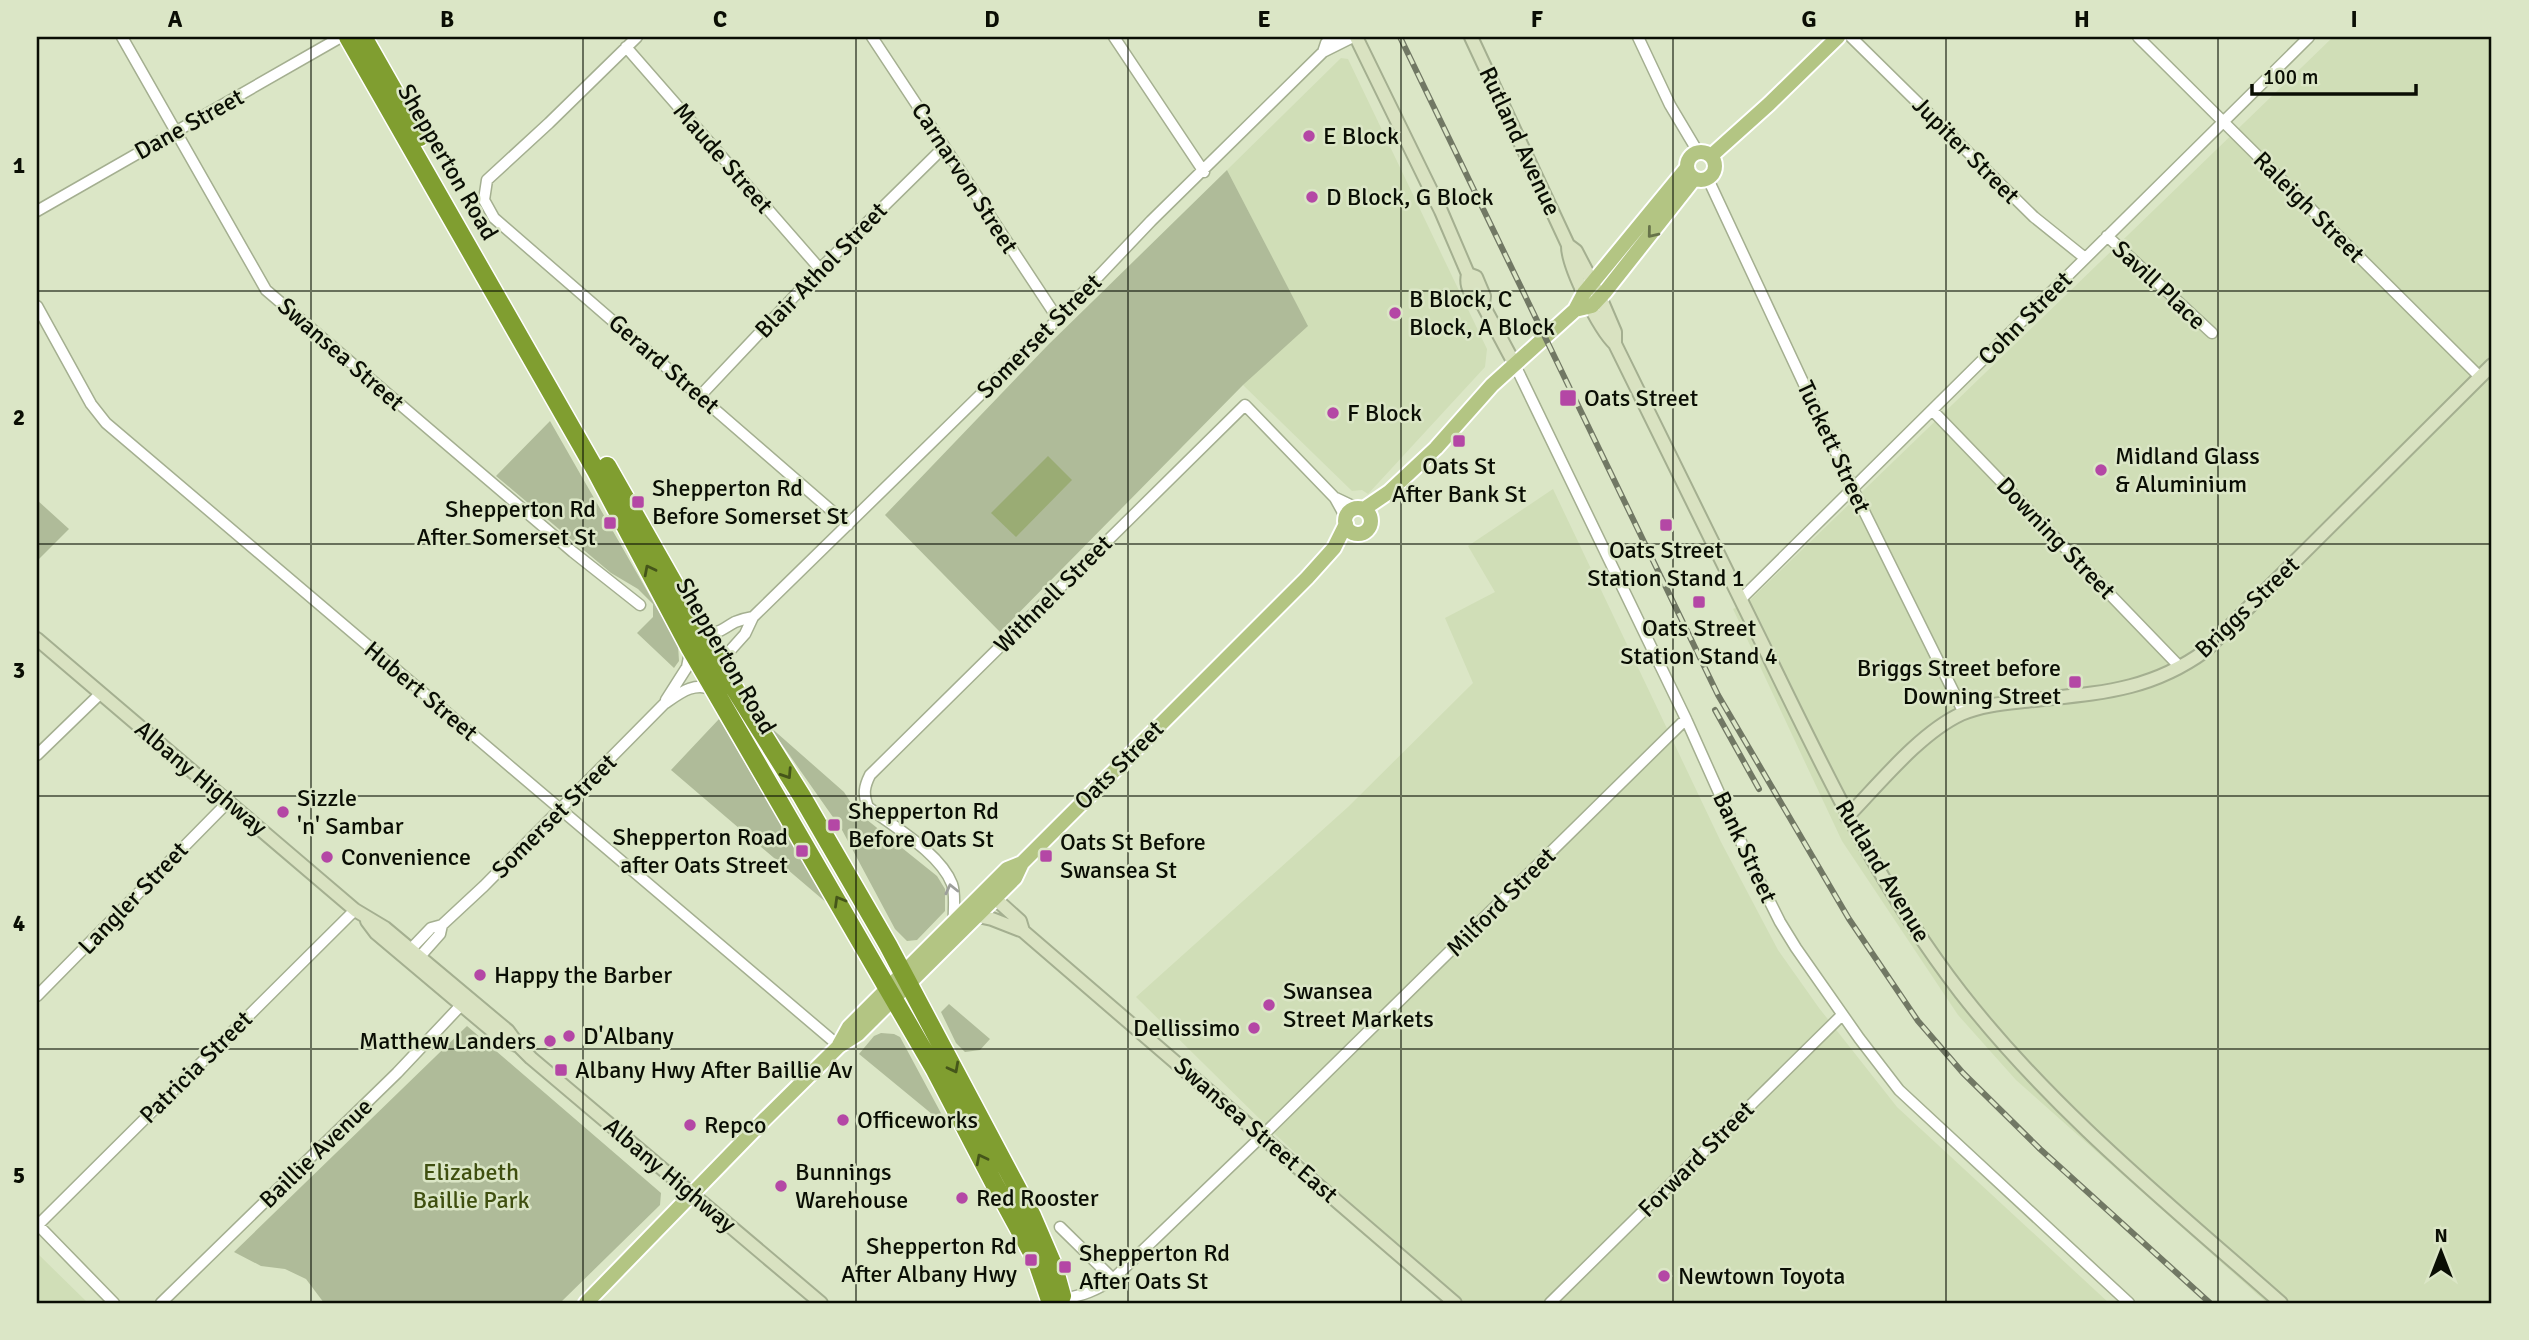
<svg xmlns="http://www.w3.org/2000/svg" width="2529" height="1340" viewBox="0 0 2529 1340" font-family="Signika,sans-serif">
  <rect width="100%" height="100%" fill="#dbe6c6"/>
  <path fill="#d0deb7" d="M2333,37H2492V1303H2267L2016,1080L1958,1015L1842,841L1733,609L1749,601Z
    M1341,58L1348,59L1487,349L1485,367L1368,494L1362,490L1352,491L1243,385L1307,325L1227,170Z
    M1553,489L1721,842L1778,950L1819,1008L1897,1107L2109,1303H1458L1276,1135L1136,997L1348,807L1473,683L1445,618L1495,592L1468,546Z
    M37,1253L88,1303H37Z"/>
  <path fill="#afbb99" d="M1227,170L1308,326L1243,385L1000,632L885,515L1048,345Z
    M550,421L678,645L679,661L674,668L637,633L653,617V604L638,589L611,573L496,476Z
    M37,500L69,529L37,561Z
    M719,719L828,904L671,770Z
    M769,726L844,792L856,811L937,876L945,889V911L917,940L907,941L895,929L842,830Z
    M949,1004L990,1039L980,1050L965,1052L956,1043L941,1012Z
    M467,1026L661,1193L660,1205L560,1303H324L306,1279L285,1269L261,1266L234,1252Z
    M881,1033L894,1034L900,1037L942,1115L938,1119L859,1054L874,1036Z"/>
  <path fill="#9aac74" d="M1048,456L1072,480L1016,537L991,513Z"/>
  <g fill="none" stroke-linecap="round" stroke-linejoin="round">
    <defs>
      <path id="street" d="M122,37L266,290L573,552L640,605
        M637,37L549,123L487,180L484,200L494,218L848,525
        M872,37L1058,319
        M1114,37L1204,172
        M1638,37L1670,105L1698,152
        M1851,37L2034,217L2085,258
        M2138,37L2480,377
        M626,47L820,269
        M1323,52L1353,37
        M1708,179L1853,489L1964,713
        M37,211L341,37
        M2107,236L2212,333
        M37,306L91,404L106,423L839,1046
        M1514,363L1686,719L1750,862L1780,922L1796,948L1859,1038L1899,1090L2129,1303
        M700,396L820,269L944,147
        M1932,410L2180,667
        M1336,498L1357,508
        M1741,599L2309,37
        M701,632C717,636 722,629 735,622C740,620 747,618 753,617
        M724,671L728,653L745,634L753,617L1058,319L1151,221L1323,52L1326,43L1334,37
        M666,700L687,667L690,652
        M37,755L101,693
        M954,922C953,911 956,895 952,884C940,853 894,827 868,807C863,794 864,787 870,775L1245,405L1335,498L1346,518
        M407,953L431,928L442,925L484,886L664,704C680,693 694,681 714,690
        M416,961L440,934L442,925
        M37,996L229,801
        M37,1224L114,1303
        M38,1225L355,910
        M1060,1227L1113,1279
        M1063,1299C1083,1295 1096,1291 1113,1279L1263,1135L1686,719
        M161,1303L397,1073L465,1001
        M1550,1303L1842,1015"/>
      <path id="secondary" d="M1356,37L1441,211L1468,274C1465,287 1472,298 1483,305
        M1471,37L1568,245C1567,265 1599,329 1615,344C1666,447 1717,550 1767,653C1825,772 1880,889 1961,993C2053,1111 2170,1205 2281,1303
        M1568,245L1576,251L1600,297L1615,332V344
        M1468,274L1476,277L1484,296L1483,305L1514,363
        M37,639L355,910L385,928L508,1031L519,1046L531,1058L821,1303
        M1847,817C1879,784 1920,733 1961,714C1984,704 2010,703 2034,700C2099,693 2150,691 2205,651L2492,365
        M989,893L1020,921L1023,931
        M978,916L992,919L1023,931L1455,1303
        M367,921L376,933L502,1039L516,1045"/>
      <path id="primary" d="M1687 166a14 14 0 1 1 28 0a14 14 0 1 1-28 0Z
        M1711,156L1769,104L1838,37
        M1575,310L1592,306L1605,292L1694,179
        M1345 521a13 13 0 1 1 26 0a13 13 0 1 1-26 0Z
        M1364,509L1389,492L1436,448L1492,385L1575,310L1584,293L1686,169
        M839,1045L849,1027L1007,869L1022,863
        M586,1303L765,1119L839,1046L858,1034L1015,878L1022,863L1307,578L1334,548L1346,524"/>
      <path id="highway" d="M348,37L596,471L690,648L935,1070L995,1185L1037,1262L1051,1303
        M363,37L420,137
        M607,466L724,672L801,795L888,945L1032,1216L1054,1267L1062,1296"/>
    </defs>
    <use href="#street" stroke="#a4af90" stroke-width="13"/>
    <use href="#secondary" stroke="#a4af90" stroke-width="16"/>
    <use href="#primary" stroke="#fff" stroke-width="18"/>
    <use href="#highway" stroke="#fff" stroke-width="21"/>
    <use href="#street" stroke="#fff" stroke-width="10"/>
    <use href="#secondary" stroke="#d9e2c1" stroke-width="12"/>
    <use href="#primary" stroke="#b3c583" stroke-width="14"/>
    <use href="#highway" stroke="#809e30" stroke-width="18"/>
    <defs>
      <path id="rail" d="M1400,37L1718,695L1849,919L1918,1021L1963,1073L2040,1149L2210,1303
        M1715,710L1759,789"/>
    </defs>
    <use href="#rail" stroke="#717864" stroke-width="6"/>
    <use href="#rail" stroke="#dbe6c6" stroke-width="3.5" stroke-dasharray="10" stroke-linecap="butt"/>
  </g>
  <defs><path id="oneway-chevron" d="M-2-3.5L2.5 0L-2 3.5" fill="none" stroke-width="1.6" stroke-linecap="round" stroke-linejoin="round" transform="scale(1.75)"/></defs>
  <use stroke="#67734a" href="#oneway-chevron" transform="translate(1652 233) rotate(129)"/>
  <g stroke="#45561a">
    <use href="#oneway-chevron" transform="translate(649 570) rotate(-117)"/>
    <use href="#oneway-chevron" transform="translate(787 774) rotate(57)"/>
    <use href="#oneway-chevron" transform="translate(839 901) rotate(-120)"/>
    <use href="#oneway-chevron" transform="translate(954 1068) rotate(62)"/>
    <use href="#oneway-chevron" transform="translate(981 1159) rotate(-117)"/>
  </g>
  <use stroke="#9d9f9b" href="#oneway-chevron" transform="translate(951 889) rotate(-103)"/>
  <path fill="none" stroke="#0a0e04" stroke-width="2" stroke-opacity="0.55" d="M311,37V1303M583,37V1303M856,37V1303M1128,37V1303M1401,37V1303M1673,37V1303M1946,37V1303M2218,37V1303M37,291H2492M37,544H2492M37,796H2492M37,1049H2492"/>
  <g fill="#b447a5" stroke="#dbe6c6" stroke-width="2.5">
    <circle cx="1309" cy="136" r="7"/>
    <circle cx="1312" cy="197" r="7"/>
    <circle cx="1395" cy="313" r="7"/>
    <rect x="1559" y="389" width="18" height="18" rx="3.5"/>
    <circle cx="1333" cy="413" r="7"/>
    <rect x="1452" y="434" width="14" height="14" rx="3.5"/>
    <circle cx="2101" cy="470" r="7"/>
    <rect x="631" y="495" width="14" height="14" rx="3.5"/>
    <rect x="603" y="516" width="14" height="14" rx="3.5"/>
    <rect x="1659" y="518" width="14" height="14" rx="3.5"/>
    <rect x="1692" y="595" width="14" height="14" rx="3.5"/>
    <rect x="2068" y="675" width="14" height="14" rx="3.5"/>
    <circle cx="283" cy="812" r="7"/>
    <rect x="827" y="818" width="14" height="14" rx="3.5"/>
    <rect x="795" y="844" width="14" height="14" rx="3.5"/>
    <rect x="1039" y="849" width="14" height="14" rx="3.5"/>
    <circle cx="327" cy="857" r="7"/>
    <circle cx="480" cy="975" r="7"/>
    <circle cx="1269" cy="1005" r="7"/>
    <circle cx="1254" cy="1028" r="7"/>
    <circle cx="569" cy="1036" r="7"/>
    <circle cx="550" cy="1041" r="7"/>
    <rect x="554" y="1063" width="14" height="14" rx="3.5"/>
    <circle cx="843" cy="1120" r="7"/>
    <circle cx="690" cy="1125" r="7"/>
    <circle cx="781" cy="1186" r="7"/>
    <circle cx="962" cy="1198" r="7"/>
    <rect x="1024" y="1253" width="14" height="14" rx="3.5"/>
    <rect x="1058" y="1260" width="14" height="14" rx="3.5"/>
    <circle cx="1664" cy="1276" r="7"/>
  </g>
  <g text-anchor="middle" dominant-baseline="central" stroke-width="5" stroke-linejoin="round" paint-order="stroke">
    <g font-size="24" fill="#0a0e04" stroke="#dbe6c6">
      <text transform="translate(189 124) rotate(-29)">Dane Street</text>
      <text transform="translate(1520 141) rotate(65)">Rutland Avenue</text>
      <text transform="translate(1966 150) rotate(45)">Jupiter Street</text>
      <text transform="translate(723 158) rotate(49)">Maude Street</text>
      <text transform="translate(448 162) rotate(60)">Shepperton Road</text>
      <text transform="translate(965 178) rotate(57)">Carnarvon Street</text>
      <text transform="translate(2309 207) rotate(45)">Raleigh Street</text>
      <text transform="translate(821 270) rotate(-46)">Blair Athol Street</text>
      <text transform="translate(2159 285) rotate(43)">Savill Place</text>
      <text transform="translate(2025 318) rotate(-45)">Cohn Street</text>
      <text transform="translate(1039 336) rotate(-45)">Somerset Street</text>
      <text transform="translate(341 354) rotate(41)">Swansea Street</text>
      <text transform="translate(664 364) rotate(41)">Gerard Street</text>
      <text transform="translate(1834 447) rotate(65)">Tuckett Street</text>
      <text transform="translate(2056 538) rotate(46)">Downing Street</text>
      <text transform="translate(1053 594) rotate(-45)">Withnell Street</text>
      <text transform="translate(2247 607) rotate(-44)">Briggs Street</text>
      <text transform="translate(726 656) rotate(60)">Shepperton Road</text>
      <text transform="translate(421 691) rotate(40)">Hubert Street</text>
      <text transform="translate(1119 765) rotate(-45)">Oats Street</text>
      <text transform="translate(201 778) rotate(40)">Albany Highway</text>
      <text transform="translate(554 816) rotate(-45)">Somerset Street</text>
      <text transform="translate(1745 847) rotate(65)">Bank Street</text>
      <text transform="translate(1883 871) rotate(59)">Rutland Avenue</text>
      <text transform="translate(133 898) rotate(-46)">Langler Street</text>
      <text transform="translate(1501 902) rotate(-45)">Milford Street</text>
      <text transform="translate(196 1067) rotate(-45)">Patricia Street</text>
      <text transform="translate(1256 1130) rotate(41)">Swansea Street East</text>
      <text transform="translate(316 1153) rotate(-44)">Baillie Avenue</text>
      <text transform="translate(1696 1159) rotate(-45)">Forward Street</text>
      <text transform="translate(670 1175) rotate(40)">Albany Highway</text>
    </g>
    <g font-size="24" fill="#0a0e04" stroke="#dbe6c6" text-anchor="start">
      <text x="1323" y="136">E Block</text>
      <text x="1326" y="197">D Block, G Block</text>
      <text x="1409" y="299">B Block, C<tspan x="1409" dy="28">Block, A Block</tspan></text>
      <text x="1584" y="398">Oats Street</text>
      <text x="1347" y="413">F Block</text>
      <text x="2115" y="456">Midland Glass<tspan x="2115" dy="28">&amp; Aluminium</tspan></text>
      <text x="1459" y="466" text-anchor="middle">Oats St<tspan x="1459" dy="28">After Bank St</tspan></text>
      <text x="652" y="488">Shepperton Rd<tspan x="652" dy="28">Before Somerset St</tspan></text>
      <text x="596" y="509" text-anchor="end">Shepperton Rd<tspan x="596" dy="28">After Somerset St</tspan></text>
      <text x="1666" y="550" text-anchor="middle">Oats Street<tspan x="1666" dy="28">Station Stand 1</tspan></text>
      <text x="1699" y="628" text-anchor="middle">Oats Street<tspan x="1699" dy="28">Station Stand 4</tspan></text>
      <text x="2061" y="668" text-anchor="end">Briggs Street before<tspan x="2061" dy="28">Downing Street</tspan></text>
      <text x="297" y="798">Sizzle<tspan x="297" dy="28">'n' Sambar</tspan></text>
      <text x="848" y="811">Shepperton Rd<tspan x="848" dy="28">Before Oats St</tspan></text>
      <text x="788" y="837" text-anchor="end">Shepperton Road<tspan x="788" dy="28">after Oats Street</tspan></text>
      <text x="1060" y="842">Oats St Before<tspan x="1060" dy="28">Swansea St</tspan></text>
      <text x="341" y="857">Convenience</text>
      <text x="494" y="975">Happy the Barber</text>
      <text x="1283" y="991">Swansea<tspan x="1283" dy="28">Street Markets</tspan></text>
      <text x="1240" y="1028" text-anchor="end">Dellissimo</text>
      <text x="583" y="1036">D'Albany</text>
      <text x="536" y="1041" text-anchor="end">Matthew Landers</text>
      <text x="575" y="1070">Albany Hwy After Baillie Av</text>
      <text x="857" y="1120">Officeworks</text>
      <text x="704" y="1125">Repco</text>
      <text x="795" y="1172">Bunnings<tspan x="795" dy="28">Warehouse</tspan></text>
      <text x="976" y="1198">Red Rooster</text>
      <text x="1017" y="1246" text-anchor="end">Shepperton Rd<tspan x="1017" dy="28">After Albany Hwy</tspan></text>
      <text x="1079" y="1253">Shepperton Rd<tspan x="1079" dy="28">After Oats St</tspan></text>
      <text x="1678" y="1276">Newtown Toyota</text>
    </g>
    <g font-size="24" fill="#3f4f0f" stroke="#dbe6c6">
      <text x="471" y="1172">Elizabeth<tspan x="471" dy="28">Baillie Park</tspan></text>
    </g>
  </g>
  <rect width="2529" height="1340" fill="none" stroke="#dbe6c6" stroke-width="77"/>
  <g transform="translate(2441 1252)" stroke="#dbe6c6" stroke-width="5" paint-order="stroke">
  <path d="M0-5L12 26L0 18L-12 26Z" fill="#0a0e04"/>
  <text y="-10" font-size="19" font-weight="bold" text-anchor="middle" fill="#0a0e04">N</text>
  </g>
  <path d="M2252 84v10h164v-10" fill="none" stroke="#0a0e04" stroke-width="3.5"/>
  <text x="2263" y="84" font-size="21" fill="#0a0e04" stroke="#dbe6c6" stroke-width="5" paint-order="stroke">100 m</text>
  <rect x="38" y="38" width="2452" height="1264" fill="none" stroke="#0a0e04" stroke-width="2.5"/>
  <g font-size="23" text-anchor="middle" font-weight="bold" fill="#0a0e04">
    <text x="175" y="27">A</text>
    <text x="447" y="27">B</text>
    <text x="720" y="27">C</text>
    <text x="992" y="27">D</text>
    <text x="1264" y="27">E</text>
    <text x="1537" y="27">F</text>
    <text x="1809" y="27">G</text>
    <text x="2082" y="27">H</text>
    <text x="2354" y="27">I</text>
    <text x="19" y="173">1</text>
    <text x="19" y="425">2</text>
    <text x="19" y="678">3</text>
    <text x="19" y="931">4</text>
    <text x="19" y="1183">5</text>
  </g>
</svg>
